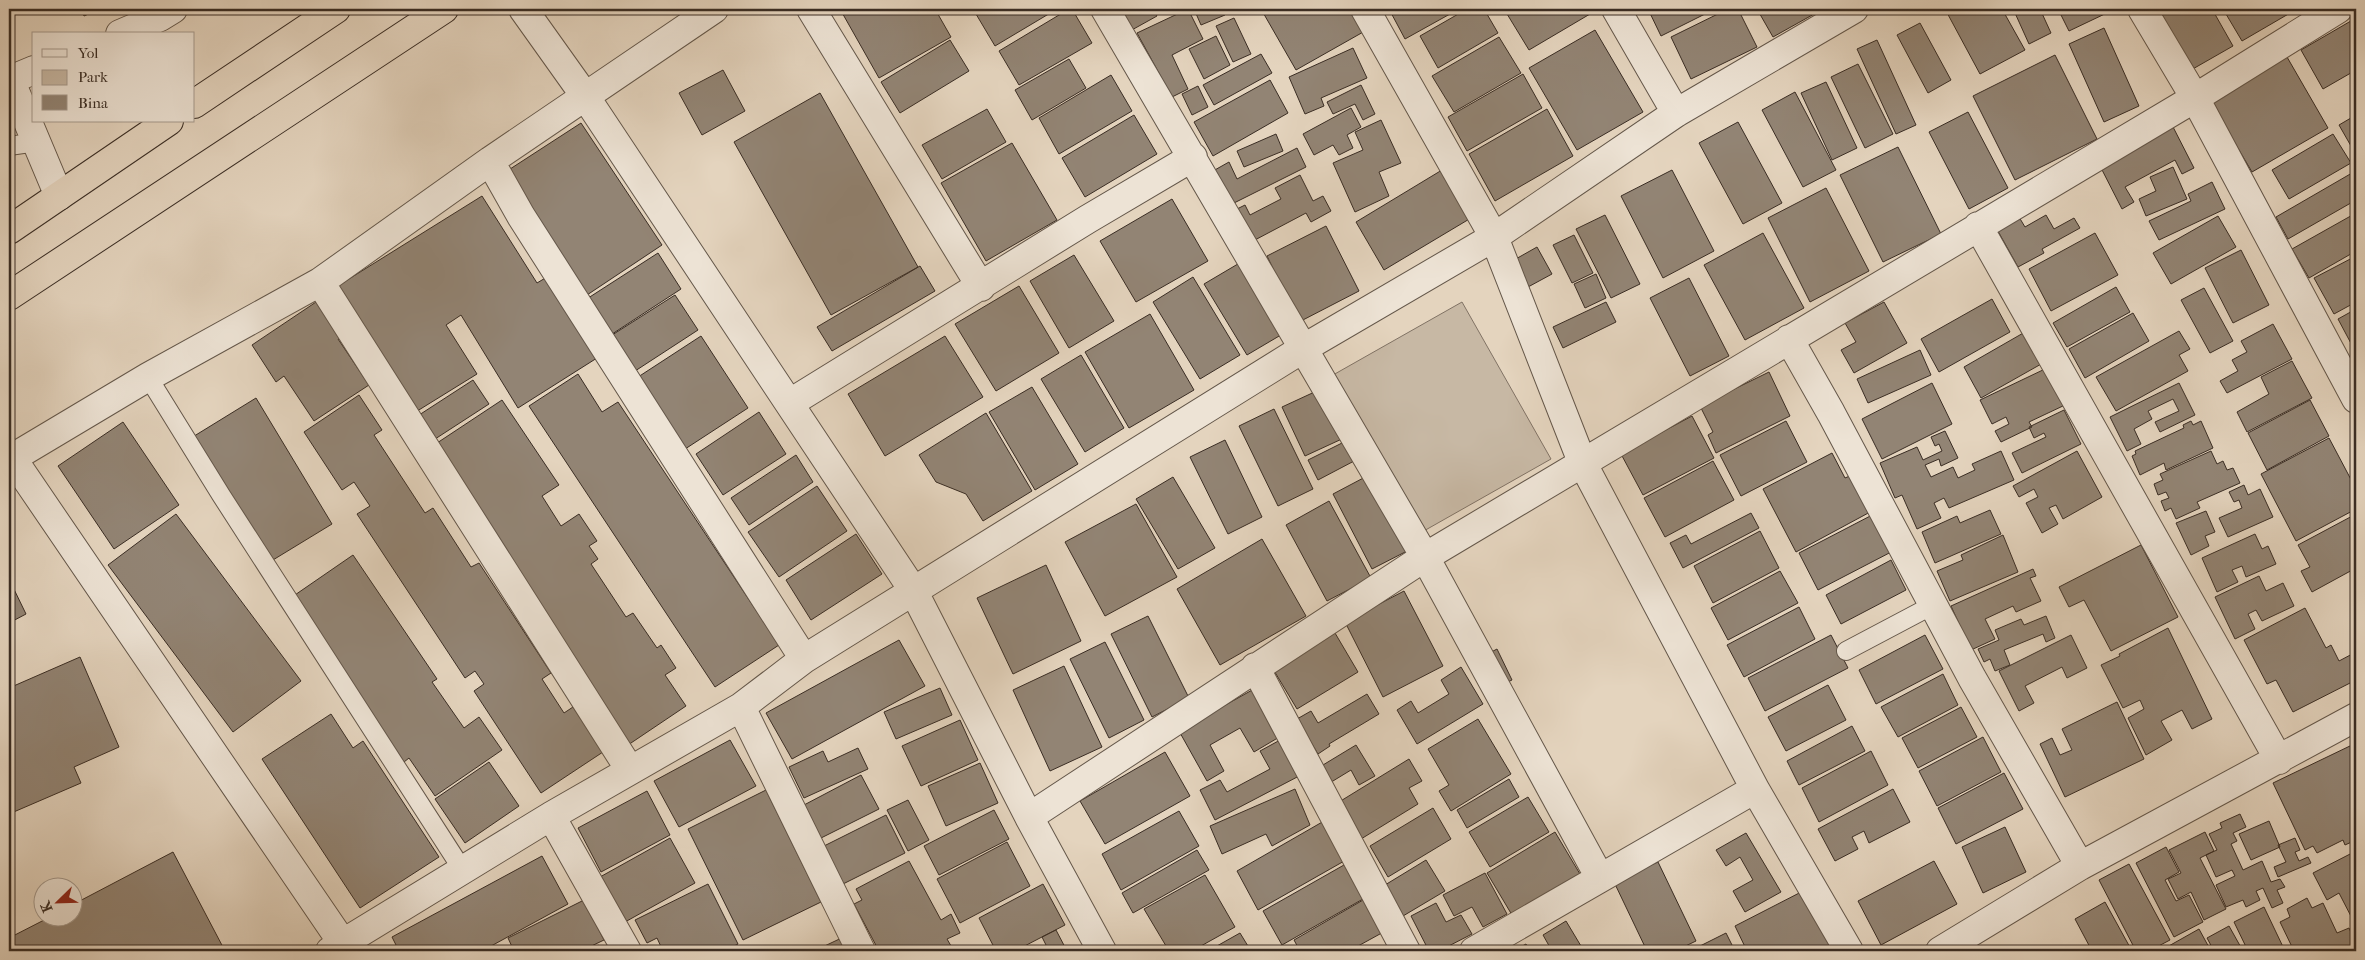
<svg xmlns="http://www.w3.org/2000/svg" width="2365" height="960" viewBox="0 0 2365 960" font-family="'IM FELL French Canon',serif">
  <rect width="100%" height="100%" fill="#e4d4be"/>
  <filter id="stains"><feTurbulence type="fractalNoise" baseFrequency=".004" numOctaves="4"/><feColorMatrix values="0 0 0 0 .2 0 0 0 0 .09 0 0 0 0 .02 0 0 0 .5 -.17"/></filter>
  <radialGradient id="worn" r=".72"><stop offset=".6" stop-color="#630" stop-opacity="0"/><stop offset="1" stop-color="#630" stop-opacity=".3"/></radialGradient>
  <path fill="#c7b8a4" stroke="#807264" d="M1462,302L1551,459L1422,532L1333,375Z"/>
  <path fill="#928474" stroke="#3a2d24" d="M81,9H100L84,16Z
    M840,9H935L951,37L879,78Z
    M973,9H1057L995,46Z
    M1069,9H1072L1092,43L1019,85L999,51Z
    M1118,9H1153L1157,16L1130,31Z
    M1188,9L1203,39L1172,55L1188,89L1172,97L1137,33Z
    M1194,9H1223L1225,15L1201,25Z
    M1261,9H1352L1365,31L1296,70Z
    M1389,9H1459L1405,39Z
    M1467,9H1484L1498,33L1438,68L1420,36Z
    M1504,9H1587L1590,14L1529,50Z
    M1648,9H1715L1661,36Z
    M1728,9H1738L1757,47L1691,79L1671,37Z
    M1757,9H1823L1773,37Z
    M1945,9H2002L2025,50L1980,74Z
    M2023,9H2040L2051,33L2029,44L2015,13Z
    M2058,9H2110L2111,11L2069,31Z
    M2156,9H2212L2233,46L2191,70Z
    M2223,9H2297L2242,41Z
    M1234,18L1251,54L1233,62L1216,26Z
    M2356,18V70L2323,89L2301,50Z
    M1920,23L1951,80L1928,93L1897,35Z
    M2104,28L2139,106L2104,122L2069,44Z
    M1595,30L1643,112L1577,150L1529,68Z
    M1216,36L1230,65L1204,79L1189,49Z
    M1499,37L1521,73L1454,112L1432,76Z
    M950,40L969,71L900,113L881,82Z
    M1877,40L1916,125L1896,134L1857,49Z
    M1353,48L1367,78L1321,98L1324,106L1305,114L1289,77Z
    M1261,54L1272,73L1214,105L1203,85Z
    M2055,55L2097,139L2015,180L1973,96Z
    M2287,57L2328,128L2252,172L2210,101Z
    M1069,59L1086,88L1032,120L1015,90Z
    M1858,64L1893,134L1865,148L1831,77Z
    M723,70L745,111L702,135L679,93Z
    M1523,74L1542,108L1467,151L1448,117Z
    M1111,75L1132,111L1059,154L1039,118Z
    M1270,80L1288,113L1213,156L1194,122Z
    M1826,82L1857,148L1832,160L1801,93Z
    M1361,85L1375,114L1363,120L1355,104L1333,114L1327,102Z
    M1198,86L1208,107L1192,115L1182,94Z
    M1795,92L1836,170L1803,187L1762,110Z
    M820,93L918,267L831,315L734,142Z
    M1351,108L1361,127L1347,135L1353,148L1339,155L1333,145L1314,155L1303,134Z
    M987,109L1006,142L942,179L922,145Z
    M1547,109L1573,156L1495,201L1469,154Z
    M1968,112L2008,188L1969,209L1929,132Z
    M1134,115L1157,154L1085,197L1062,158Z
    M2356,115V152L2355,153L2339,125Z
    M1381,120L1401,163L1379,172L1389,196L1355,212L1333,163L1363,150L1355,132Z
    M1738,122L1782,203L1743,224L1699,143Z
    M581,123L662,245L584,297L507,171Z
    M2171,123L2194,168L2182,174L2175,160L2125,187L2134,202L2122,209L2098,162Z
    M1276,134L1283,151L1244,167L1237,151Z
    M2333,134L2351,163L2289,199L2272,170Z
    M1012,143L1057,220L986,261L941,183Z
    M1898,147L1941,234L1883,262L1840,175Z
    M1297,148L1306,167L1230,205L1213,171L1229,162L1237,179Z
    M2173,167L2187,199L2146,216L2139,199L2156,191L2150,177Z
    M1442,170L1471,218L1384,270L1356,222Z
    M1672,170L1714,251L1663,278L1621,196Z
    M2352,173L2356,181V200L2288,239L2276,217Z
    M1300,175L1313,201L1323,196L1331,211L1311,222L1306,213L1253,241L1237,209L1245,205L1250,215L1281,199L1275,188Z
    M2212,182L2225,209L2159,240L2149,221L2191,201L2188,194Z
    M1826,188L1869,271L1810,302L1768,218Z
    M482,196L537,283L547,277L597,358L518,408L461,315L446,325L477,374L414,413L336,287Z
    M1172,199L1208,261L1136,302L1100,241Z
    M2016,212L2025,227L2046,215L2054,229L2074,218L2080,228L2042,249L2044,253L2018,267L1994,224Z
    M2356,213V251L2309,278L2292,249Z
    M1605,215L1640,284L1611,298L1576,229Z
    M2218,216L2236,247L2171,284L2153,253Z
    M1326,226L1359,291L1299,322L1267,256Z
    M1763,233L1804,308L1745,340L1704,265Z
    M2095,233L2118,275L2051,311L2029,269Z
    M1574,235L1593,273L1572,283L1553,245Z
    M1537,247L1552,274L1528,287L1514,260Z
    M2241,250L2269,305L2233,323L2205,268Z
    M658,253L681,289L606,338L582,302Z
    M1074,255L1114,321L1069,348L1030,281Z
    M2356,256V302L2334,314L2314,278Z
    M1248,258L1291,329L1247,355L1204,284Z
    M920,266L935,291L832,351L817,327Z
    M1596,274L1606,298L1585,308L1574,284Z
    M1193,277L1240,355L1200,379L1153,302Z
    M1689,278L1729,356L1690,376L1650,298Z
    M1019,286L1059,353L996,391L955,324Z
    M2116,287L2130,312L2067,347L2053,323Z
    M2204,288L2233,341L2210,353L2181,300Z
    M675,295L698,330L632,373L609,337Z
    M322,298L346,334L338,339L369,385L314,421L284,376L276,382L252,345Z
    M1992,299L2010,332L1939,372L1921,339Z
    M1606,302L1616,322L1563,348L1553,327Z
    M1884,302L1907,343L1854,373L1841,350L1856,342L1845,323Z
    M2356,309V348L2354,349L2338,319Z
    M2133,313L2149,341L2085,378L2069,349Z
    M1150,314L1194,390L1129,428L1085,352Z
    M2273,324L2292,359L2227,393L2220,381L2238,371L2232,360L2247,352L2241,341Z
    M2179,331L2190,349L2179,355L2188,371L2116,411L2096,377Z
    M2025,332L2043,363L1981,398L1964,367Z
    M701,336L748,408L682,451L635,379Z
    M945,336L983,397L885,456L848,394Z
    M1920,350L1931,375L1868,403L1857,379Z
    M1081,355L1124,428L1085,452L1041,379Z
    M2292,361L2312,398L2247,432L2237,412L2269,394L2261,377Z
    M2047,368L2065,405L2029,422L2032,427L2001,442L1995,431L2009,424L2006,417L1992,424L1980,400Z
    M1769,372L1790,416L1716,453L1708,435L1713,432L1700,406Z
    M578,374L602,412L618,402L779,645L715,687L529,406Z
    M473,380L489,404L432,441L416,417Z
    M1932,383L1952,424L1882,459L1862,419Z
    M2179,383L2195,415L2160,432L2155,422L2179,411L2173,399L2148,411L2152,419L2134,429L2141,444L2127,451L2110,417Z
    M1032,387L1078,464L1035,490L989,412Z
    M1321,389L1344,438L1305,456L1282,407Z
    M359,395L382,430L374,435L425,513L433,508L471,567L479,563L551,673L542,679L564,713L573,707L603,752L541,793L474,691L484,684L475,671L465,678L357,514L370,506L354,482L342,490L304,432Z
    M256,398L332,524L268,563L191,438Z
    M502,400L559,485L542,496L561,526L579,514L597,541L589,546L598,559L591,564L626,617L633,613L657,648L661,645L676,668L665,675L686,706L628,745L431,447Z
    M2310,400L2329,436L2267,470L2248,433Z
    M1274,409L1313,489L1278,506L1239,426Z
    M2064,410L2081,444L2022,473L2012,453L2046,437L2044,433L2034,438L2029,427Z
    M759,412L786,454L723,495L696,454Z
    M986,413L1032,491L983,521L966,494L936,482L919,455Z
    M1692,416L1714,458L1643,495L1621,454Z
    M1786,421L1807,462L1741,496L1720,455Z
    M2191,421L2193,425L2201,421L2213,448L2166,470L2164,463L2140,475L2132,456L2136,454L2135,451L2184,428L2183,425Z
    M123,422L179,505L114,549L58,466Z
    M1945,431L1958,458L1941,466L1939,459L1925,465L1931,477L1953,467L1958,478L1975,470L1972,464L2001,451L2014,480L1949,508L1944,498L1934,503L1941,518L1917,529L1902,495L1895,498L1880,463L1917,447L1923,460L1942,451L1939,444L1935,446L1931,437Z
    M2329,438L2356,489V509L2296,541L2261,474Z
    M1225,440L1262,517L1228,534L1190,457Z
    M1346,441L1356,460L1318,480L1308,460Z
    M2077,451L2102,497L2063,519L2056,505L2049,508L2058,524L2042,533L2026,503L2038,497L2034,489L2019,497L2013,486Z
    M2211,451L2217,464L2223,461L2227,470L2233,468L2240,483L2197,502L2200,508L2176,519L2171,508L2165,511L2161,501L2169,498L2166,492L2158,495L2154,484L2163,480L2160,474Z
    M1832,453L1845,478L1852,475L1872,511L1796,552L1763,489Z
    M796,455L813,482L749,525L731,498Z
    M1713,461L1734,500L1665,537L1644,498Z
    M1369,475L1409,550L1372,569L1333,494Z
    M1173,477L1215,548L1178,569L1136,499Z
    M2244,485L2248,495L2260,489L2273,517L2228,537L2219,518L2242,508L2239,500L2234,502L2229,492Z
    M817,486L847,531L779,577L748,532Z
    M1329,501L1371,578L1327,601L1286,525Z
    M1136,504L1177,577L1105,616L1065,542Z
    M1990,510L2001,534L1935,563L1922,532L1957,516L1960,523Z
    M2206,511L2215,532L2205,536L2209,546L2191,555L2176,523Z
    M1751,513L1759,528L1683,568L1670,543L1686,535L1691,544Z
    M1876,513L1895,550L1818,590L1799,553Z
    M176,514L301,681L233,732L108,565Z
    M2356,514V568L2312,592L2301,571L2310,567L2298,545Z
    M1760,531L1779,568L1713,603L1694,566Z
    M856,534L882,574L811,620L786,580Z
    M2255,534L2262,549L2268,546L2276,564L2246,577L2242,566L2232,570L2238,582L2217,592L2202,558Z
    M2003,535L2018,572L1950,601L1937,571L1963,560L1961,555Z
    M1262,539L1306,616L1220,665L1177,589Z
    M2141,545L2178,617L2111,651L2084,600L2069,607L2059,587Z
    M353,555L437,679L432,682L464,728L479,717L502,750L435,796L409,758L404,762L292,597Z
    M1891,560L1906,590L1841,624L1826,595Z
    M1046,565L1081,641L1013,674L977,598Z
    M2033,569L2036,576L2030,578L2041,601L2016,612L2013,606L1985,619L1995,639L1971,650L1951,606Z
    M1780,571L1798,603L1728,640L1711,608Z
    M2259,576L2266,591L2283,583L2294,606L2262,621L2256,610L2248,614L2255,629L2235,639L2215,597Z
    M9,579L26,614L9,623Z
    M1404,591L1443,666L1383,697L1345,622Z
    M1799,607L1815,639L1744,677L1727,645Z
    M2305,608L2326,648L2331,645L2339,661L2356,652V680L2293,712L2276,680L2267,684L2244,640Z
    M1148,616L1189,698L1152,717L1111,634Z
    M2046,616L2055,638L2046,642L2043,634L2004,650L2010,665L1995,671L1990,659L1984,662L1978,649L1999,640L1995,630L2021,619L2024,625Z
    M2168,628L2212,719L2192,729L2182,710L2161,721L2172,740L2146,755L2128,718L2144,709L2140,700L2123,708L2101,665L2120,656L2119,654Z
    M1335,633L1358,672L1297,709L1273,669Z
    M1831,635L1848,668L1765,711L1748,678Z
    M1925,635L1943,669L1876,704L1859,670Z
    M2071,635L2087,668L2067,678L2062,667L2025,686L2034,703L2019,711L1999,671Z
    M899,640L925,686L792,759L766,713Z
    M1105,642L1144,720L1109,738L1070,659Z
    M1497,649L1512,680L1497,687L1482,657Z
    M80,657L119,747L74,767L81,783L9,814V688Z
    M1064,666L1102,747L1050,771L1013,690Z
    M1461,667L1483,704L1417,744L1397,710L1411,701L1418,713L1449,694L1441,680Z
    M1943,674L1958,705L1898,737L1881,707Z
    M1828,685L1846,720L1786,751L1768,717Z
    M940,688L952,715L896,739L884,712Z
    M1254,689L1281,736L1254,752L1240,728L1210,745L1224,771L1207,781L1179,731Z
    M1367,694L1379,714L1329,744L1330,746L1318,754L1297,719L1311,711L1318,723Z
    M2117,702L2144,759L2065,797L2040,744L2052,738L2060,755L2072,750L2062,729Z
    M1961,707L1977,737L1918,768L1902,738Z
    M331,714L353,748L363,741L439,857L360,908L262,759Z
    M1478,719L1511,774L1451,811L1439,791L1449,785L1428,749Z
    M960,720L978,760L921,786L902,746Z
    M1852,726L1865,751L1799,785L1787,761Z
    M1983,737L2001,772L1937,806L1919,771Z
    M1282,739L1301,775L1215,820L1200,790L1220,780L1227,792L1270,769L1260,751Z
    M730,740L756,786L679,827L654,781Z
    M1356,745L1375,776L1359,785L1351,770L1328,784L1318,768Z
    M2352,745L2356,754V840L2345,845L2343,840L2317,853L2313,846L2305,850L2273,783Z
    M858,748L868,769L804,798L789,767L823,751L828,762Z
    M1871,751L1888,785L1819,822L1802,788Z
    M1165,752L1190,796L1105,844L1080,801Z
    M1409,759L1422,781L1409,788L1418,804L1361,839L1339,802Z
    M489,762L519,806L465,843L435,799Z
    M980,763L998,803L946,826L928,786Z
    M2004,773L2023,809L1956,844L1938,808Z
    M861,775L879,809L821,838L804,805Z
    M1509,779L1519,797L1467,828L1457,810Z
    M1295,789L1310,825L1272,846L1266,834L1222,854L1210,826Z
    M1893,789L1910,822L1869,843L1864,831L1852,837L1858,849L1835,861L1818,829Z
    M766,790L821,902L743,940L688,829Z
    M647,791L670,835L601,872L578,828Z
    M1528,797L1549,832L1490,867L1469,832Z
    M908,800L929,840L908,851L887,810Z
    M1433,808L1451,839L1388,877L1370,846Z
    M994,810L1009,839L939,875L924,846Z
    M1179,811L1199,846L1121,890L1102,854Z
    M2240,814L2246,827L2233,833L2237,841L2231,844L2243,870L2262,861L2271,882L2280,879L2285,887L2277,890L2283,903L2272,908L2263,888L2256,891L2260,900L2246,907L2243,900L2226,907L2216,885L2235,876L2232,870L2216,877L2206,855L2217,850L2209,834L2222,828L2220,823Z
    M886,815L905,853L841,885L822,847Z
    M1324,821L1346,860L1258,910L1237,871Z
    M2269,821L2280,847L2251,860L2239,834Z
    M2005,827L2026,872L1983,893L1962,847Z
    M1555,832L1580,874L1512,915L1487,873Z
    M2205,832L2214,851L2200,858L2226,909L2204,920L2191,892L2178,899L2168,879L2181,873L2169,850Z
    M1746,833L1781,892L1745,912L1733,891L1753,880L1740,857L1726,866L1716,850Z
    M670,838L695,883L625,922L600,877Z
    M2295,838L2300,850L2295,852L2299,861L2308,857L2311,863L2278,877L2274,867L2286,862L2278,845Z
    M1007,842L1030,886L960,923L937,879Z
    M2166,847L2179,872L2165,880L2176,901L2189,895L2203,922L2174,937L2136,863Z
    M1197,850L1209,870L1133,913L1122,893Z
    M2356,851V926L2339,893L2327,900L2313,873Z
    M173,852L225,951H9V938L48,918H72V905Z
    M542,856L568,904L482,951H399L392,937Z
    M1426,860L1445,891L1403,916L1385,885Z
    M909,861L941,920L951,914L960,933L947,939L954,951H879L854,904L862,900L856,889Z
    M1351,861L1370,895L1282,945L1263,911Z
    M1934,861L1957,904L1881,945L1858,901Z
    M1658,862L1696,941L1675,951H1647L1614,882Z
    M2129,864L2170,940L2149,951H2136L2099,880Z
    M1485,873L1507,914L1483,927L1472,907L1454,916L1443,895Z
    M1205,875L1235,927L1192,951H1169L1144,909Z
    M708,884L738,944L724,951H663L657,938L647,943L635,920Z
    M1043,884L1065,925L1015,951H996L979,918Z
    M1807,889L1838,951H1747L1735,926Z
    M1370,896L1389,929L1349,951H1300L1294,940Z
    M2307,898L2312,908L2323,903L2337,933L2349,928L2356,944V950L2294,951L2280,922L2290,917L2287,909Z
    M584,900L604,940L581,951H514L508,938Z
    M2105,902L2132,951H2092L2075,919Z
    M1436,903L1446,922L1461,915L1472,934L1439,951H1429L1411,916Z
    M2264,907L2285,951H2248L2234,922Z
    M1566,921L1584,951H1552L1543,935Z
    M2229,926L2243,951H2214L2207,938Z
    M2199,929L2211,951H2170L2167,947Z
    M1056,930L1067,951H1049L1042,937Z
    M1240,933L1251,951H1208Z
    M1726,933L1735,951H1695L1694,949Z
    M850,934L858,951H814Z
    M1526,944L1530,951H1515V950Z
    M599,945L603,951H589Z
    M1384,946L1387,951H1374Z"/>
  <g fill="none" stroke-linecap="round" stroke-linejoin="round">
    <defs>
      <path id="service" d="M9,146L37,142
        M148,377L221,495L462,869
        M1846,651L1933,605"/>
      <path id="minor" d="M523,9L585,96L913,590L1029,817L1102,951
        M811,9L981,287
        M1105,9L1425,557L1600,878
        M1365,9L1494,237L1582,462L1755,789L1849,951
        M1616,9L1676,113
        M2142,9L2195,98L2356,399
        M120,34L160,17L173,9
        M9,77L59,196
        M10,80L34,70
        M490,161L521,216L804,659
        M1978,226L2279,760
        M320,282L630,770
        M1789,339L1831,413L1972,678L2080,866
        M790,403L1088,219L1193,157
        M12,458L348,951
        M9,460L148,377L320,282L490,161L714,9
        M1255,667L1406,951
        M741,707L861,951
        M551,816L627,951
        M1029,817L1425,557L2195,98L2338,9
        M330,951L551,816L741,707L804,659L1304,348L1494,237L1676,113L1854,9
        M1474,951L1755,789
        M1940,951L2080,866L2356,717"/>
      <path id="trunk" d="M194,104L336,9
        M9,230L169,121
        M9,296L444,9"/>
    </defs>
    <use href="#service" stroke="#64574a" stroke-width="20"/>
    <use href="#minor" stroke="#64574a" stroke-width="30"/>
    <use href="#trunk" stroke="#3a2d24" stroke-width="30"/>
    <use href="#service" stroke="#ede3d5" stroke-width="18"/>
    <use href="#minor" stroke="#ede3d5" stroke-width="28"/>
    <use href="#trunk" stroke="#e4d4be" stroke-width="28"/>
  </g>
  <rect width="2365" height="960" fill="none" stroke="#e4d4be" stroke-width="30"/>
  <rect x="10" y="10" width="2345" height="940" fill="none" stroke="#3a2d24" stroke-width="2.5"/>
  <rect x="15" y="15" width="2335" height="930" fill="none" stroke="#3a2d24"/>
  <rect x="32" y="32" width="162" height="90" fill="#ede3d5" stroke="#a59a8e"/>
  <rect x="42" y="49" width="25" height="8" fill="#ede3d5" stroke="#a59a8e"/>
  <text x="78" y="58" font-size="15" fill="#3a2d24">Yol</text>
  <rect x="42" y="70" width="25" height="15" fill="#c7b8a4" stroke="#a59a8e"/>
  <text x="78" y="82" font-size="15" fill="#3a2d24">Park</text>
  <rect x="42" y="95" width="25" height="15" fill="#928474" stroke="#a59a8e"/>
  <text x="78" y="108" font-size="15" fill="#3a2d24">Bina</text>
  <g transform="translate(58 902) rotate(247)"><circle r="24" fill="#ede3d5" stroke="#a59a8e"/>
  <path d="M0-4L9 19L0 12L-9 19Z" fill="#8f2418"/>
  <text y="-8" font-size="14" font-weight="bold" text-anchor="middle" fill="#3a2d24">K</text>
  </g>
  <rect width="100%" height="100%" filter="url(#stains)"/>
  <rect width="100%" height="100%" fill="url(#worn)"/>
</svg>
